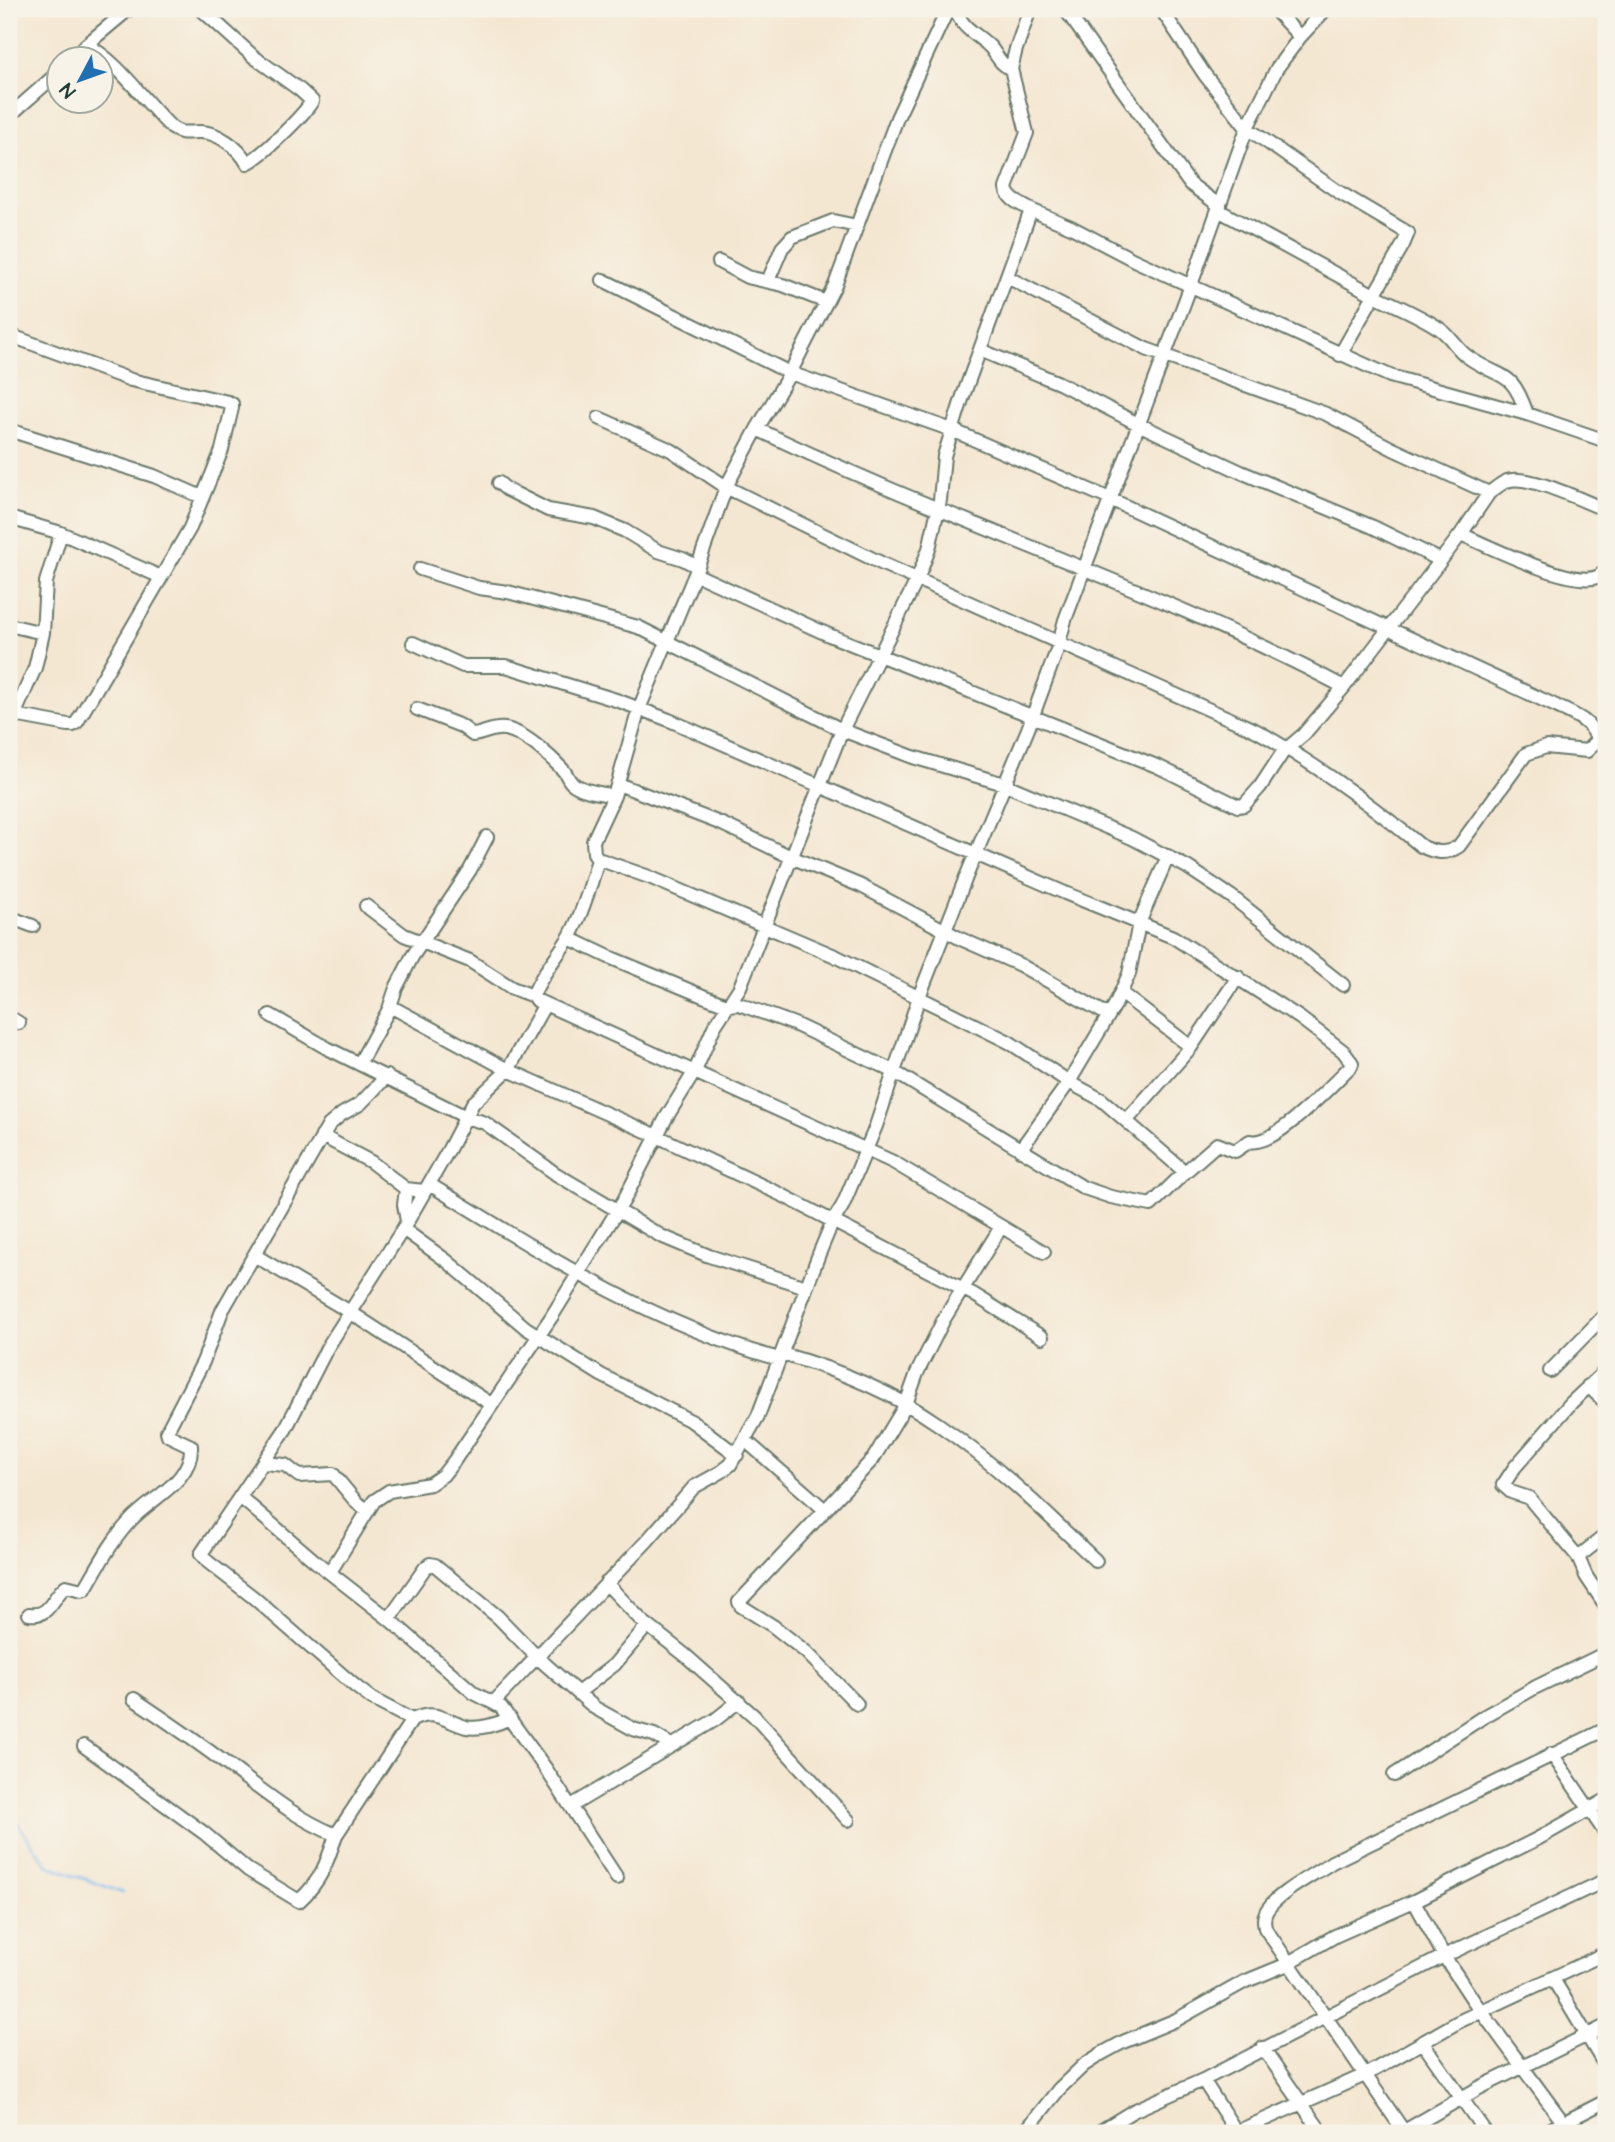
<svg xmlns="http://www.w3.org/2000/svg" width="1615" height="2142" viewBox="0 0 1615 2142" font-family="'Architects Daughter',sans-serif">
  <rect width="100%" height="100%" fill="#f7f3e8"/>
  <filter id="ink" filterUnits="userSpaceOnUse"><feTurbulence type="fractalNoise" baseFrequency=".0143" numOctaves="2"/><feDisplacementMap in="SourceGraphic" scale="14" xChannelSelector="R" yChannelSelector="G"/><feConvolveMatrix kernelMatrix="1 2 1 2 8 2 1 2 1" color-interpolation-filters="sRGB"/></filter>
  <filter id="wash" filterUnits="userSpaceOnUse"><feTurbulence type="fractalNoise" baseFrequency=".00686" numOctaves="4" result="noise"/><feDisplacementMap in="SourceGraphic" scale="28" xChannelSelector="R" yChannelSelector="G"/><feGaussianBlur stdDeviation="1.57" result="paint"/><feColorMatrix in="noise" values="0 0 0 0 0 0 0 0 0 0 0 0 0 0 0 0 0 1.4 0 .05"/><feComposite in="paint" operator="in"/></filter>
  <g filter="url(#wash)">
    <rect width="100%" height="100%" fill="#f4e7d2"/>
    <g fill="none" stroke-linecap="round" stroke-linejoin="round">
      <path stroke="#7abaee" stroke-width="2.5" d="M9,1811L47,1865L123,1893"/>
    </g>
  </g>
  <g filter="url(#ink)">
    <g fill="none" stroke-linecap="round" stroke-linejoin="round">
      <defs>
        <path id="minor" d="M956,9C961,29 978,34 991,48C998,57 1000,64 1011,69
          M1030,9L1016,49L1011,69L1027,133L1006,188C1008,200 1021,204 1031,210
          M1065,9L1190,184L1220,206
          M1161,9L1205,75L1247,128L1337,191L1408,233L1403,245L1374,295C1395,305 1417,314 1437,327C1450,334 1456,349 1468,357C1502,381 1511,367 1527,414
          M1274,9L1300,37
          M86,45C119,61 144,102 172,128C183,135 187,132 200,132C218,132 239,148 247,163C261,157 304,115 312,101L300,90L254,57L201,9
          M72,60L86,45L129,9
          M9,116L60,71
          M1218,210L1374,295L1340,355
          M719,262L747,277L783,285L826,302
          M768,281L782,248L792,237L833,221L857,226
          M9,335L131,380L228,402L232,404V408L222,450L190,528L77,722L73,725H68L9,714
          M980,350L1059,383L1138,424L1241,472L1373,527L1440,560
          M599,418L671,450L726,487L885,565L1257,731C1316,764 1369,803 1421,846C1435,853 1446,855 1459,846L1526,754L1546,747L1587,751L1597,740C1593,721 1572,714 1556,706L1110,499L952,430L790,373L603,280
          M757,429L790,373L835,285L897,118L948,9
          M9,430L154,476L202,497
          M499,483L506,489L548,510L594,518L625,531L658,551L683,559L698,567
          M1489,493C1495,489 1501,483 1507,481C1527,473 1585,502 1606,510
          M9,518L61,533L161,577
          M1461,534C1487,546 1571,587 1597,577C1599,576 1605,572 1606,570
          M420,569L479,588L508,592L638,627L842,730L913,757L1004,784L1132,838L1187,867L1232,897L1343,985
          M695,574L829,635L1159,767L1238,806L1244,805L1260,787L1283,752L1304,734L1344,687L1461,534L1489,493L1393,449L1326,414L1146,349L1007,277
          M9,625L43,633
          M413,643L463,666H506L619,701L669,720L1065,893L1173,937L1300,1018L1343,1051L1352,1063L1351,1066C1333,1083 1274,1148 1250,1141L1235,1151L1217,1144L1185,1172
          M417,709L461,726L473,735C484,734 493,727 505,729C524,732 550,756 563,770C567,774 568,780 572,783C583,792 602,793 614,796
          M9,727L35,668L43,633L46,582L61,533
          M618,784L722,824L791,857L861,886L961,939L1020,965L1108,1015
          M366,906L404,935L470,961L512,988L533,996L536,1000L893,1162L1044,1252
          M9,917L33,926
          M569,938L609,957L703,996L727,1005L739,1004L794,1024L893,1071L1084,1188L1111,1197L1151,1205L1185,1172L1102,1100L1069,1082L1009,1042L835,956L649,877L598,859
          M1121,993L1191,1047
          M533,996C541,974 558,956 570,936C583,912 591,885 598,859L594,853L593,841L614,796L639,709L695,574L726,487L757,429C950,522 1155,587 1344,687
          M390,1006L508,1070L657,1136L782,1195L973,1294L1042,1337
          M270,1015L327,1048L466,1117L485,1123L556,1174L661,1236L709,1256L806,1287
          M9,1017L19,1023
          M359,1064L389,1009L396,988L412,957L470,870L487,837
          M1127,1120L1191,1047L1238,977
          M322,1136L371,1162L406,1189L424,1191
          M1020,1150L1069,1082L1115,1005L1129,974L1139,923L1168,856
          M429,1184C540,1252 651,1324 779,1359
          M406,1189L404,1205L407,1221
          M403,1229L447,1261L526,1328L601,1375L693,1422L737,1455
          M254,1255L350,1312L491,1404
          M782,1354C835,1369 892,1392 938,1424C995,1463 1046,1513 1096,1561
          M1550,1371L1606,1314
          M1588,1386L1606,1403
          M745,1440L825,1510
          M264,1463L285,1465L299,1476L333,1474L357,1503L368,1510
          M240,1497L316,1562L389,1619L474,1693L501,1707L546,1769L617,1878
          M1606,1535L1578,1557L1586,1576L1606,1606
          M1578,1557L1529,1498L1511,1492L1503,1485L1515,1467L1571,1403L1606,1370
          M330,1572L374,1501L389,1491L430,1484L443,1475L454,1461L552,1316L624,1200L666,1118L695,1071L714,1027L740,987L842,730L917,580L929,549L940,500L944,456L963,396L1031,210L1071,227L1134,260L1390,376L1527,414L1606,441
          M606,1583L642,1621L685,1655L754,1716L848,1820
          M29,1614C51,1617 51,1598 66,1586L82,1590L85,1589C99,1565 112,1540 131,1520C151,1498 193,1481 191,1446L168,1435L167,1431L203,1362L222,1311L329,1125L342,1114L360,1104L387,1076
          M389,1619L425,1568L430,1564L435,1565L498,1617L537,1657L595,1708L633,1729L654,1735L671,1745
          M579,1692L614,1665L647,1626
          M134,1699C167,1721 200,1744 232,1768C267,1794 295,1818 336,1835
          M494,1702L647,1541L694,1487L721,1472L730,1465L758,1416L819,1254L832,1223L843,1205L876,1126L919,997L966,877L1028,729L1057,650L1065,620L1191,285L1247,128L1277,68L1300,37L1326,9
          M857,1704L806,1652L773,1626L741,1606L739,1602L873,1459L906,1404L917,1373L944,1319L1001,1227
          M412,1720L372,1699L355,1686L253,1597L208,1562L201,1554L285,1430L327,1348L403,1229L449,1149L473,1103L508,1070L545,1004
          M84,1746L204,1833L248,1870L299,1901C321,1881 327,1863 336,1835L412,1720C438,1709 442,1720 466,1727C479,1730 498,1724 510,1718
          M1552,1754L1606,1834
          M1394,1775L1483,1717L1536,1687L1606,1653
          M571,1806L715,1720L739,1701
          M1414,1901L1444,1956L1473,2000L1571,2133
          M1553,1979L1606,2067
          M1422,2042L1486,2133
          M1263,2048L1322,2133
          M1203,2080L1237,2133
          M1024,2133L1059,2089L1084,2065L1101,2054L1123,2042L1176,2020L1244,1982L1283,1966L1335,1936L1414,1901L1539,1838L1606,1800
          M1097,2133L1133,2111L1203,2080L1444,1956L1606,1880
          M1234,2133L1365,2075L1458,2022L1606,1953
          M1401,2133L1479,2088L1606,2026
          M1405,2133L1265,1928C1264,1922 1263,1918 1266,1912C1275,1894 1315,1874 1332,1862L1606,1729
          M1543,2133L1606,2101"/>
      </defs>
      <use href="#minor" stroke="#6a786b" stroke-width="16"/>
      <use href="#minor" stroke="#fff" stroke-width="12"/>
    </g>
  </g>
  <rect width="1615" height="2142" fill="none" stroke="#f7f3e8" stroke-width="35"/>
  <g transform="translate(80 80) rotate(229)"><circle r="33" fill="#f7f3e8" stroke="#a1aaa0" stroke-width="2"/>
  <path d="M0-5L12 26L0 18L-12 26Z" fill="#1f6fb2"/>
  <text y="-10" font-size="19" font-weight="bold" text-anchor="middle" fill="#1f3d34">N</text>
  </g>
</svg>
